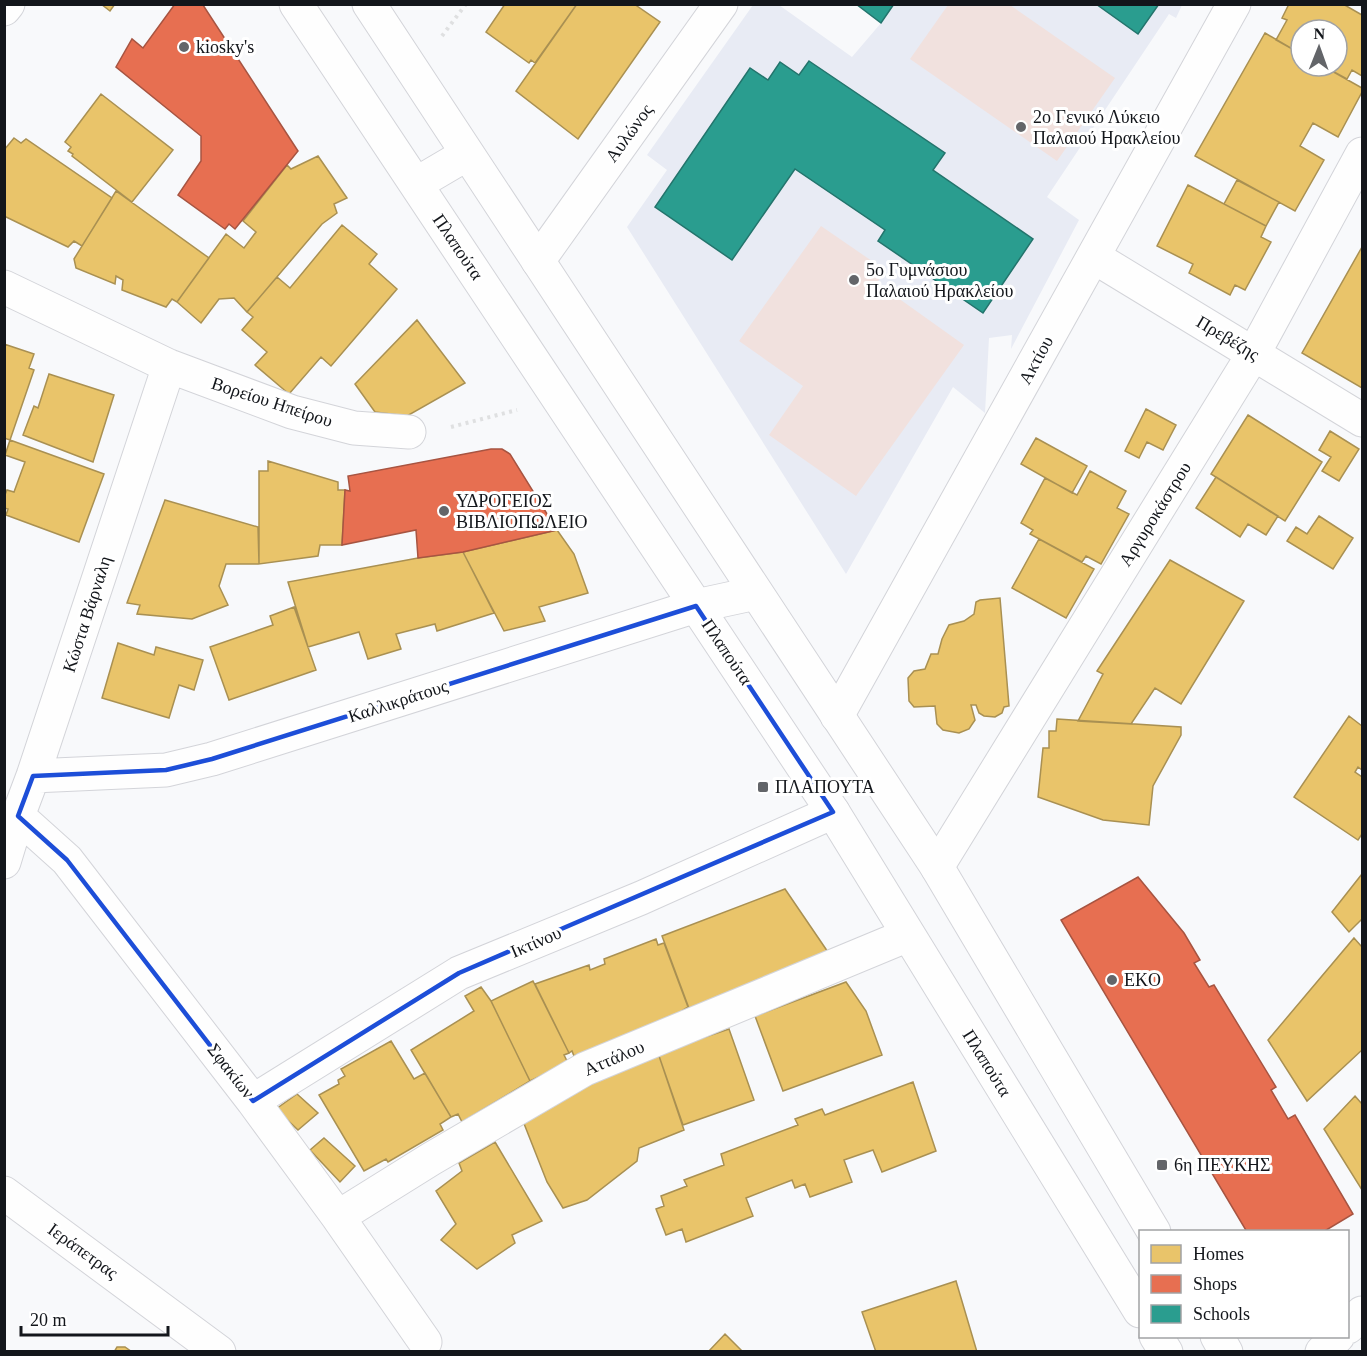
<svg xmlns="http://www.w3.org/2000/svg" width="1367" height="1356" viewBox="0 0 1367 1356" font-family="'Times New Roman',serif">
  <rect width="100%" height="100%" fill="#f8f9fb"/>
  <path fill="#e8ebf4" d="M753,5H779L852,57L881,23L856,5H1182L1176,18L1169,14L1047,197L1079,220L1011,349L1012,335L989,338L985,413L953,387L846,574L627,227L667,170L647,155Z"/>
  <path fill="#f1e1de" d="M948,5H1010L1115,78L1057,161L910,59Z
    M821,226L885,270L877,283L964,345L856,496L769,435L803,386L739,341Z"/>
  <path fill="#e9c46a" stroke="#a99052" stroke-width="1.5" d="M101,4H115L110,11Z
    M505,4H577L535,63L531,60L529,63L486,32Z
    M577,4H634L660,22L578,139L516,91Z
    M1289,4H1343L1362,15V76L1352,70L1347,79L1323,66H1337V30H1301V54L1276,40L1287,20L1282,18Z
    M1265,33L1301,54V66H1323L1362,88V92L1338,137L1313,123L1300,146L1324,160L1295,211L1195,156Z
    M101,94L173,150L132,202L72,156L73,154L68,151L71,147L65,142Z
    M14,138L21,143L26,139L112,198L82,246L74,241L68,247L4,216V150Z
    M318,156L347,198L334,204L337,213L322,224L247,312L234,298L219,299L201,323L177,302L226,234L244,248L256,232L243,221L287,165L291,169Z
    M1237,180L1279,202L1266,226L1224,204Z
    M1188,185L1266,226L1261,237L1271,242L1245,290L1235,285L1230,295L1189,273L1193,264L1157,246Z
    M116,191L209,258L177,302L172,299L166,307L122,290L123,280L116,276L115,284L76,268L74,259Z
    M342,225L377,254L369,264L397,289L331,366L321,357L289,394L255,365L267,352L242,330L253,317L247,312L277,277L290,288Z
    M1362,247V388L1302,353Z
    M417,320L465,383L407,416L375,412L355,384Z
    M4,344L34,354L29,368L34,370L10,440L4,438Z
    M49,374L114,395L93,462L23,435L34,406L38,408Z
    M1146,409L1176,425L1163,450L1147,442L1139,458L1125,451Z
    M1248,415L1322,462L1285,521L1211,474Z
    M1330,431L1359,449L1339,481L1322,471L1331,457L1319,450Z
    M1036,438L1087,466L1072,493L1021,464Z
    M10,440L104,474L79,542L6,515L8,509L4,508V497L7,490L14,492L25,462L5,455Z
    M268,461L338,482V490H345L342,545H320L318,556L259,564V471H268Z
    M1090,471L1126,491L1117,508L1129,514L1101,564L1086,556L1082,562L1030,534L1033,530L1021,523L1045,478L1077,495Z
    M1216,477L1278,516L1266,535L1248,524L1240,537L1196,508Z
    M165,500L258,527L259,564H226L219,586L228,605L192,619L137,614L140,605L127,603Z
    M1319,516L1353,538L1333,569L1287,541L1296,527L1307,534Z
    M557,530L574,554L588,593L539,607L545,621L504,631L463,552Z
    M1039,539L1094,569L1066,618L1012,588Z
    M463,552L494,613L437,631L435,624L396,634L401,649L368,659L359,632L308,647L288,582L418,558Z
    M1170,560L1244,601L1181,704L1155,688L1131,724L1078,721L1103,674L1097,671Z
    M1000,598L1009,706L1004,707L1002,713L995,717L984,716L979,713L976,705H971L975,720L969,729L959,733L943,730L937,724L935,706L914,707L909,701L908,678L914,671L925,669L931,654H938L942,639L949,625L964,621L974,614L976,602L980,600Z
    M294,607L316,670L229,700L210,647L273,625L270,616Z
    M118,643L154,655L156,647L203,660L194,690L179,685L169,718L102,698Z
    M1349,716L1362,726V770L1358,767L1355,772L1362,777V834L1358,840L1294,797Z
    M1057,719L1181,727V735L1153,786L1149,825L1103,820L1038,797L1043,748H1049V731H1056Z
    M1362,874V922L1361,920L1349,932L1332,912Z
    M785,889L832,958L690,1011L662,936Z
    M1354,938L1362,947V1050L1307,1101L1268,1040Z
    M656,939L658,945L664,943L688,1007L683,1010L684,1015L574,1056L572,1051L569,1053L535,984L589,965L590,970L605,964L604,959Z
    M533,981L569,1053L564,1055L568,1063L530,1081L491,1001Z
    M846,982L866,1011L882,1055L783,1091L755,1016Z
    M481,987L491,1001L530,1081L462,1122L458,1114L451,1117L411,1050L474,1011L465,996Z
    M729,1029L754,1100L683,1125L658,1053Z
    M391,1041L414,1079L425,1073L451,1117L440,1124L443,1130L388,1162L386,1159L364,1171L319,1095L339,1084L338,1080L345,1076L341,1069Z
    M658,1053L684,1130L639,1148L637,1161L587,1200L563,1208L547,1182L523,1121L615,1067Z
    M913,1082L936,1151L882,1172L873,1150L844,1160L852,1182L810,1197L805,1184L795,1188L792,1180L746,1198L753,1216L686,1242L682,1229L666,1235L656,1209L664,1206L661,1196L687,1186L684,1180L724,1165L721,1154L798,1125L795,1119L822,1109L825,1115Z
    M297,1094L318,1113L298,1130L276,1109Z
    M1355,1096L1362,1104V1190L1324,1129Z
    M324,1138L355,1166L340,1182L310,1150Z
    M495,1142L542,1221L512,1235L515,1243L477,1269L441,1240L456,1224L436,1191L462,1171L459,1163Z
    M956,1281L977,1352H876L862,1312Z
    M725,1334L743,1352H708Z
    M117,1347H125L132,1352H114Z"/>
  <path fill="#e76f51" stroke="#a75441" stroke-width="1.5" d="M175,4L203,5L298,151L235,229L229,224L225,229L178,195L201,161V136L116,67L132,39L143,48Z
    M491,449H502L510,454L557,530L463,552L418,558L416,530L342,545L345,490L350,491L348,476Z
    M1138,877L1184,933L1200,960L1194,963L1209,987L1214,985L1276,1087L1271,1090L1288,1119L1295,1115L1353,1214L1323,1232H1247L1061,920Z"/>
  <path fill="#2a9d8f" stroke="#23746c" stroke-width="1.5" d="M856,4H894L881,23Z
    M1096,4H1159L1138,34Z
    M809,61L945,153L933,170L1033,239L983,313L878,241L885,230L795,169L732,260L655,207L750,68L768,80L780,62L799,75Z"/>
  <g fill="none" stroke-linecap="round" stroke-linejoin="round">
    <defs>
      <path id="street" d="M4,9L8,4
        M1094,257L1362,420
        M538,261L721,4
        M4,287L169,366L292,412L354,428L409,432
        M837,716L1234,4
        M33,776L166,770L212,759L696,606L756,593
        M18,816L67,860L253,1101L338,1217L425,1342
        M4,862L18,816L33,776L169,366
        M937,867L1254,353L1362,154
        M253,1101L459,973L641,898L833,812
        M4,1193L219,1352
        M338,1217L431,1159L585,1069L908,935
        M1348,1327L1362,1313
        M1322,1352L1338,1336"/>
      <path id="secondary" d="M296,4L833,812L1140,1311
        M369,4L937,867L1154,1232
        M416,184L467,154
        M1156,1336L1166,1352
        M1217,1336L1226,1352"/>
    </defs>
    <use href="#street" stroke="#d3d4d9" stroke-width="35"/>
    <use href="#secondary" stroke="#d3d4d9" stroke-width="35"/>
    <path stroke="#dfe0e1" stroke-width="4" stroke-dasharray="3 4.5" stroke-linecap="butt" d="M442,36L466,4
      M451,427L517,410"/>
    <use href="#street" stroke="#fefefe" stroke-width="33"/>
    <use href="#secondary" stroke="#fefefe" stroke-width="33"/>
  </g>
  <path fill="none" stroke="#1d4ed8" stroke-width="4.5" stroke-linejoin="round" d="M696,606L833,812L459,973L253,1101L67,860L18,816L33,776L166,770L212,759Z"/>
  <g fill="#636569" stroke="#fff" stroke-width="2">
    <circle cx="184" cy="47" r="6"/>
    <circle cx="1021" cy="127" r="6"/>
    <circle cx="854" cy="280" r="6"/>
    <circle cx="444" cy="511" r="6"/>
    <rect x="757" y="781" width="12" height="12" rx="3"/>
    <circle cx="1112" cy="980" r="6"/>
    <rect x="1156" y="1159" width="12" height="12" rx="3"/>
  </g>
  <g text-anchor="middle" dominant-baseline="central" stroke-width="6" stroke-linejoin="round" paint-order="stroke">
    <g font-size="18" fill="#13161b" stroke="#fff" text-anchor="start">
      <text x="196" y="47">kiosky's</text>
      <text x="1033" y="117">2ο Γενικό Λύκειο<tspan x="1033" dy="21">Παλαιού Ηρακλείου</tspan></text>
      <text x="866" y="270">5ο Γυμνάσιου<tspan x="866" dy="21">Παλαιού Ηρακλείου</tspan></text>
      <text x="456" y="501">ΥΔΡΟΓΕΙΟΣ<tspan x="456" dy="21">ΒΙΒΛΙΟΠΩΛΕΙΟ</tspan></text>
      <text x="775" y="787">ΠΛΑΠΟΥΤΑ</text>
      <text x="1124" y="980">EKO</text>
      <text x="1174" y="1165">6η ΠΕΥΚΗΣ</text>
    </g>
    <g font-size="18" fill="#13161b" stroke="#fff">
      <text transform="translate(629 133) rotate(-54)">Αυλώνος</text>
      <text transform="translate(458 247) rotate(56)">Πλαπούτα</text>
      <text transform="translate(1228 338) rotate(31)">Πρεβέζης</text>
      <text transform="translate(1036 360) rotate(-61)">Ακτίου</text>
      <text transform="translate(272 402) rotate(18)">Βορείου Ηπείρου</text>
      <text transform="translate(1155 514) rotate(-58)">Αργυροκάστρου</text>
      <text transform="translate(87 614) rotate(-72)">Κώστα Βάρναλη</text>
      <text transform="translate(727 652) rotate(56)">Πλαπούτα</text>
      <text transform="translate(398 701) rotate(-18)">Καλλικράτους</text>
      <text transform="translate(536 942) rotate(-23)">Ικτίνου</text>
      <text transform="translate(614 1058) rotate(-23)">Αττάλου</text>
      <text transform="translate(987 1063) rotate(58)">Πλαπούτα</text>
      <text transform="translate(231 1071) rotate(52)">Σφακίων</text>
      <text transform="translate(83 1251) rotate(36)">Ιεράπετρας</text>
    </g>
  </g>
  <rect width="1367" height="1356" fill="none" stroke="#13161b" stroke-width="12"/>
  <rect x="1139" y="1230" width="210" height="108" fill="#ffffff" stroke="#a1a2a4" stroke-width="1.5"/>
  <rect x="1151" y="1245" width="30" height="18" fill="#e9c46a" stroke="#a1a2a4" stroke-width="1.5"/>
  <text x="1193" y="1260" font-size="18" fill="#13161b">Homes</text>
  <rect x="1151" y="1275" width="30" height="18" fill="#e76f51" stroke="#a1a2a4" stroke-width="1.5"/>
  <text x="1193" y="1290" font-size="18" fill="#13161b">Shops</text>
  <rect x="1151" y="1305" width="30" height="18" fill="#2a9d8f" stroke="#a1a2a4" stroke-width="1.5"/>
  <text x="1193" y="1320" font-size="18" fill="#13161b">Schools</text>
  <g transform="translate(1319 48) rotate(1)"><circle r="28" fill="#ffffff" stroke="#a1a2a4" stroke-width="1.5"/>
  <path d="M0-4.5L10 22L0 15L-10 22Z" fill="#636569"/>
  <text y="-9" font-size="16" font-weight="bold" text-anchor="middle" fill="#13161b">N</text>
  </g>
  <path d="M21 1326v9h147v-9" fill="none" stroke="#13161b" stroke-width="3"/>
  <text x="30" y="1326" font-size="18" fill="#13161b" stroke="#ffffff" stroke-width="4.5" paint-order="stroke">20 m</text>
</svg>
